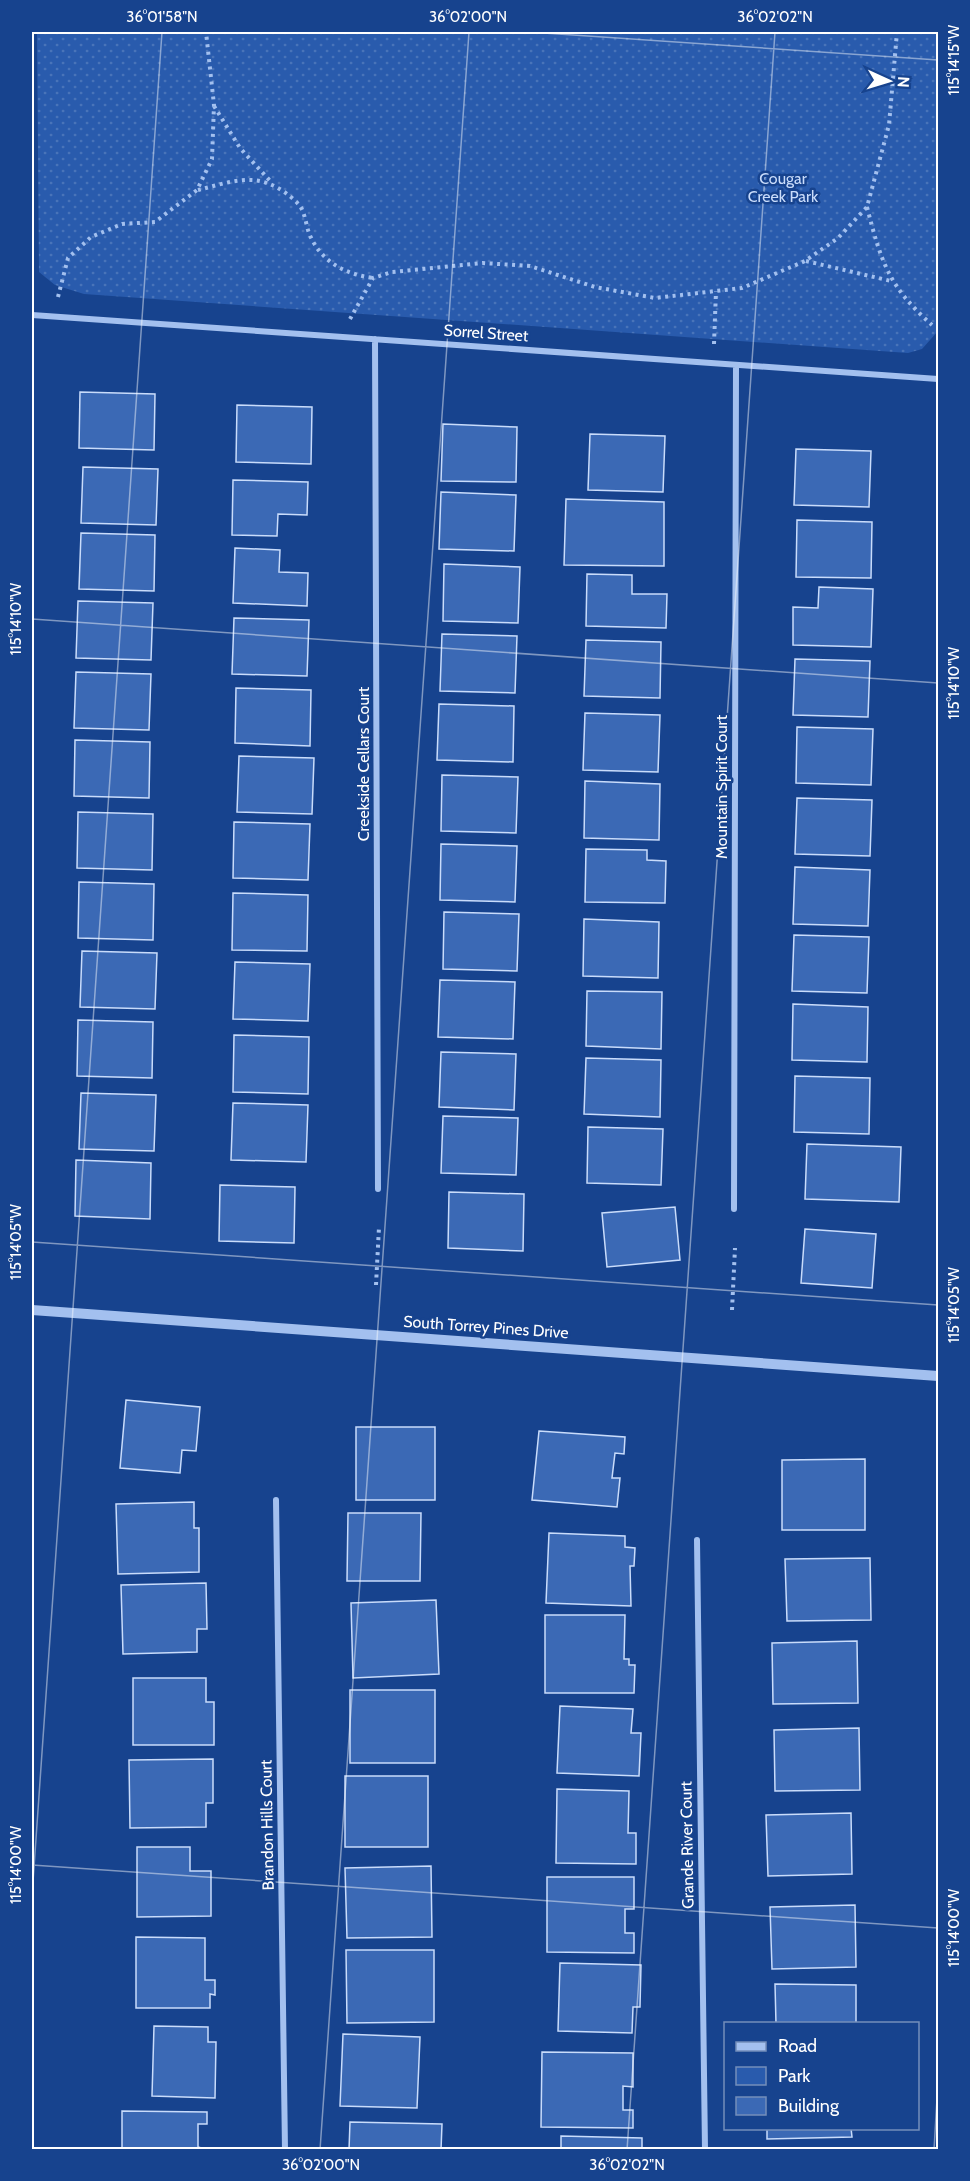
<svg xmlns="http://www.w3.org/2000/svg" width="970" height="2181" viewBox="0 0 970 2181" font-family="Cabin,sans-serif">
  <defs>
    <pattern id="green-dots" width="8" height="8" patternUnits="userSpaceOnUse" patternTransform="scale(1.5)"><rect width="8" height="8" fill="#295bad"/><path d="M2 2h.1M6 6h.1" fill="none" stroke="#4974b9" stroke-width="1.8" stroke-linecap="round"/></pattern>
  </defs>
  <rect width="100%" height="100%" fill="#17438e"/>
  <path fill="url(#green-dots)" d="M37,32H938V331L922,349L908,353L84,294L55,285L39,272Z"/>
  <path fill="#3b69b5" stroke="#c9dcfb" stroke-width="1.5" d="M80,392L155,394L154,450L79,448Z
    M237,405L312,407L311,464L236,462Z
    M443,424L517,427L516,482L441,481Z
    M590,434L665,436L663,492L588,490Z
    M796,449L871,451L869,507L794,505Z
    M83,467L158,469L156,525L81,523Z
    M233,480L308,482L307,515L278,514L277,536L232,535Z
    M441,492L516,495L514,551L439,549Z
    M566,499L664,502V566L564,565Z
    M797,520L872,522L871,578L796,577Z
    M81,533L155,535L154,591L79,589Z
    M235,548L280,550L279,572L308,573L307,606L233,603Z
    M444,564L520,567L518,623L443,621Z
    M587,574L632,575V594H667L666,628L586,626Z
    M819,587L873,589L871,647L793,645V607L818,608Z
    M78,601L153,603L151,660L76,658Z
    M234,618L309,620L307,676L232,674Z
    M442,634L517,636L515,693L440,691Z
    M586,640L661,642L660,698L584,696Z
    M795,659L870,661L868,717L793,715Z
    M76,672L151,674L149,730L74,728Z
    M236,688L311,690L310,746L235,743Z
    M439,704L514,706L513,762L437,760Z
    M585,713L660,715L658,772L583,770Z
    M797,727L873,729L871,785L796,783Z
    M75,740L150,742L149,798L74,796Z
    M239,756L314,758L312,814L237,812Z
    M442,775L518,777L516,833L441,831Z
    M585,781L660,784L659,840L584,838Z
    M797,798L872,800L870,856L795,854Z
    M78,812L153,814L152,870L77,868Z
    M234,822L310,824L308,880L233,878Z
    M441,844L517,846L515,902L440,900Z
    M586,849L647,850V860L666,861L665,903L585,902Z
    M795,867L870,870L868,926L793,924Z
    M79,882L154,884L153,940L78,938Z
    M233,893L308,895L307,951L232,950Z
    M444,912L519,914L517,971L443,969Z
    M584,919L659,922L658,978L583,976Z
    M794,935L869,937L867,993L792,991Z
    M82,951L157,953L155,1009L80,1007Z
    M235,962L310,964L308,1021L233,1019Z
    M440,980L515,982L513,1039L438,1037Z
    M587,991L662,992L661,1049L586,1046Z
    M793,1004L868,1007L867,1062L792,1060Z
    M78,1020L153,1022L152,1078L77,1076Z
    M234,1035L309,1037L308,1094L233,1092Z
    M441,1052L516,1054L514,1110L439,1107Z
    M586,1058L661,1060L660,1117L584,1114Z
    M795,1076L870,1078L869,1134L794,1132Z
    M81,1093L156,1095L154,1151L79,1149Z
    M233,1103L308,1105L306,1162L231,1160Z
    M443,1116L518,1118L516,1175L441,1173Z
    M588,1127L663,1129L661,1185L587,1183Z
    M807,1144L901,1147L899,1202L805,1199Z
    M76,1160L151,1163L150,1219L75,1216Z
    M220,1185L295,1187L294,1243L219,1241Z
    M449,1192L524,1194L523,1251L448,1248Z
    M675,1207L680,1260L607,1267L602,1213Z
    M805,1229L876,1234L872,1288L801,1283Z
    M126,1400L200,1407L196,1451L182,1450L180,1473L120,1468Z
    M356,1427H435V1500H356Z
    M539,1431L625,1437L624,1454L615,1453L612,1478H620L617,1507L532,1500Z
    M865,1459V1530H782V1460Z
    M194,1502V1528H199V1572L118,1574L116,1504Z
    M348,1513H421L420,1581H347Z
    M549,1533L625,1536V1547L635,1548L634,1566H630L631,1606L546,1603Z
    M870,1558L871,1620L787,1621L785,1559Z
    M206,1583L207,1629H197V1652L123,1654L121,1585Z
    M436,1600L439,1674L353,1678L351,1603Z
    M545,1615H625L624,1659H629V1665H635L634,1693H545Z
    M857,1641L858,1703L773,1704L772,1643Z
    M133,1678H206V1702H214V1745H133Z
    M350,1690H435V1763H350Z
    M560,1706L633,1709L631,1733H641L639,1776L557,1773Z
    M859,1728L860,1790L775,1791L774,1730Z
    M213,1759V1803H206V1827L130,1828L129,1760Z
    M345,1776H428V1847H345Z
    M557,1789L629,1791L628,1833H636V1864L556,1863Z
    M851,1813L852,1874L768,1876L766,1815Z
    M137,1847H190V1871H211V1916L137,1917Z
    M431,1866L432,1937L347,1938L345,1868Z
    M547,1877H634V1909H625V1933H634V1953L547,1952Z
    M855,1905L856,1967L772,1969L770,1907Z
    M136,1937L205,1938V1980H215V1995L210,1994V2008H136Z
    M346,1950H434V2022L347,2023Z
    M560,1963L641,1965L640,2007H633L632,2033L558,2031Z
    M775,1984L856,1985V2024H776Z
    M154,2026L208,2027V2042H216L215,2098L152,2096Z
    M343,2034L420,2037L417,2108L340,2106Z
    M542,2052L633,2053V2087L623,2086V2110H633V2128L541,2127Z
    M122,2111L207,2112V2124H198V2147L208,2150H122Z
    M350,2122L442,2124L441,2150H349Z
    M767,2128H851L852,2137L767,2139Z
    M561,2136L642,2138V2150H561Z"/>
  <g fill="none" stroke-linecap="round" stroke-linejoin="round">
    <path stroke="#a3c0ef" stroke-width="4" stroke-dasharray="3 4.5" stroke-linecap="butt" d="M214,106L240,148L272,183
      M198,190C215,186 234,179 253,180C270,181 289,193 300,206C305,213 306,225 309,233C320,261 344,274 373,278
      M867,207C881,262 889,287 932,325
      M806,261L891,281
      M58,297L68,258L91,237L122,224L155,222L197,190L212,159L214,105L206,32
      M350,319L373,278L392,272L483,263L530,266L595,287L655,298L742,288L805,261L838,238L867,207L889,125L897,32
      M714,344L716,291
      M376,1285L379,1227
      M732,1310L735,1248"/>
    <path stroke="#a3c0ef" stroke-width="6" d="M32,315L938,379
      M375,339L378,1189
      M734,1209L736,365
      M276,1500L285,2150
      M697,1540L705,2150"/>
    <path stroke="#a3c0ef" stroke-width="10" d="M32,1310L938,1376"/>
  </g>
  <path fill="none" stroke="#fff" stroke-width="1.5" stroke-opacity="0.45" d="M529,32L938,60M32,619L938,683M32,1242L938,1305M32,1865L938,1928M32,1896L162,32M320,2150L469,32M627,2150L775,32M934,2150L938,2081"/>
  <g text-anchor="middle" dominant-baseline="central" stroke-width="5" stroke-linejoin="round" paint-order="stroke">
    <g font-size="16" fill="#c9dcfb" stroke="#17438e">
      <text x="783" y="178">Cougar<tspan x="783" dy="18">Creek Park</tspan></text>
    </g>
    <g font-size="16" fill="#fff" stroke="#17438e">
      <text transform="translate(486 333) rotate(4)">Sorrel Street</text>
      <text transform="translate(363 764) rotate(-90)">Creekside Cellars Court</text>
      <text transform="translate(721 787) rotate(-90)">Mountain Spirit Court</text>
      <text transform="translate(486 1327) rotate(4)">South Torrey Pines Drive</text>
      <text transform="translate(267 1825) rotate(-91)">Brandon Hills Court</text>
      <text transform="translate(687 1845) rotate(-91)">Grande River Court</text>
    </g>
  </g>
  <rect width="970" height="2181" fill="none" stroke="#17438e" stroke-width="66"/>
  <rect x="724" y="2022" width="195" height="108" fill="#17438e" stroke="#748ebb" stroke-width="1.5"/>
  <rect x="736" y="2042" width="30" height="9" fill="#a3c0ef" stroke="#748ebb" stroke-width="1.5"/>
  <text x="778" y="2052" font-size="18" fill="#ffffff">Road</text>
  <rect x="736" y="2067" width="30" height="18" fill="#295bad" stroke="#748ebb" stroke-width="1.5"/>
  <text x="778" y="2082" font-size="18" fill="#ffffff">Park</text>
  <rect x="736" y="2097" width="30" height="18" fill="#3b69b5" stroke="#748ebb" stroke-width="1.5"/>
  <text x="778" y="2112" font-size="18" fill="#ffffff">Building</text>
  <g transform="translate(889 81) rotate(94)" stroke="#17438e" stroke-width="4.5" paint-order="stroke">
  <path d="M0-4.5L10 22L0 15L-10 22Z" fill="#ffffff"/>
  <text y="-9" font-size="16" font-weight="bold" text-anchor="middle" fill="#ffffff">N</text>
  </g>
  <rect x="33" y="33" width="904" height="2115" fill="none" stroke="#fff" stroke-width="2"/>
  <g font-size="15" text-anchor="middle" fill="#fff">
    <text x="162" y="22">36°01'58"N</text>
    <text x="468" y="22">36°02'00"N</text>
    <text x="775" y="22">36°02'02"N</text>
    <text transform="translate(954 60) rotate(-90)" y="5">115°14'15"W</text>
    <text transform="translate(16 619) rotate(-90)" y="5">115°14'10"W</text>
    <text transform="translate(954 683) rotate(-90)" y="5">115°14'10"W</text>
    <text transform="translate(16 1242) rotate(-90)" y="5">115°14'05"W</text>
    <text transform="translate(954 1305) rotate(-90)" y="5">115°14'05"W</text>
    <text transform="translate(16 1865) rotate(-90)" y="5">115°14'00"W</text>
    <text transform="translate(954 1928) rotate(-90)" y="5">115°14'00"W</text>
    <text x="321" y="2170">36°02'00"N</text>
    <text x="627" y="2170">36°02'02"N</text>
  </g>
</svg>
